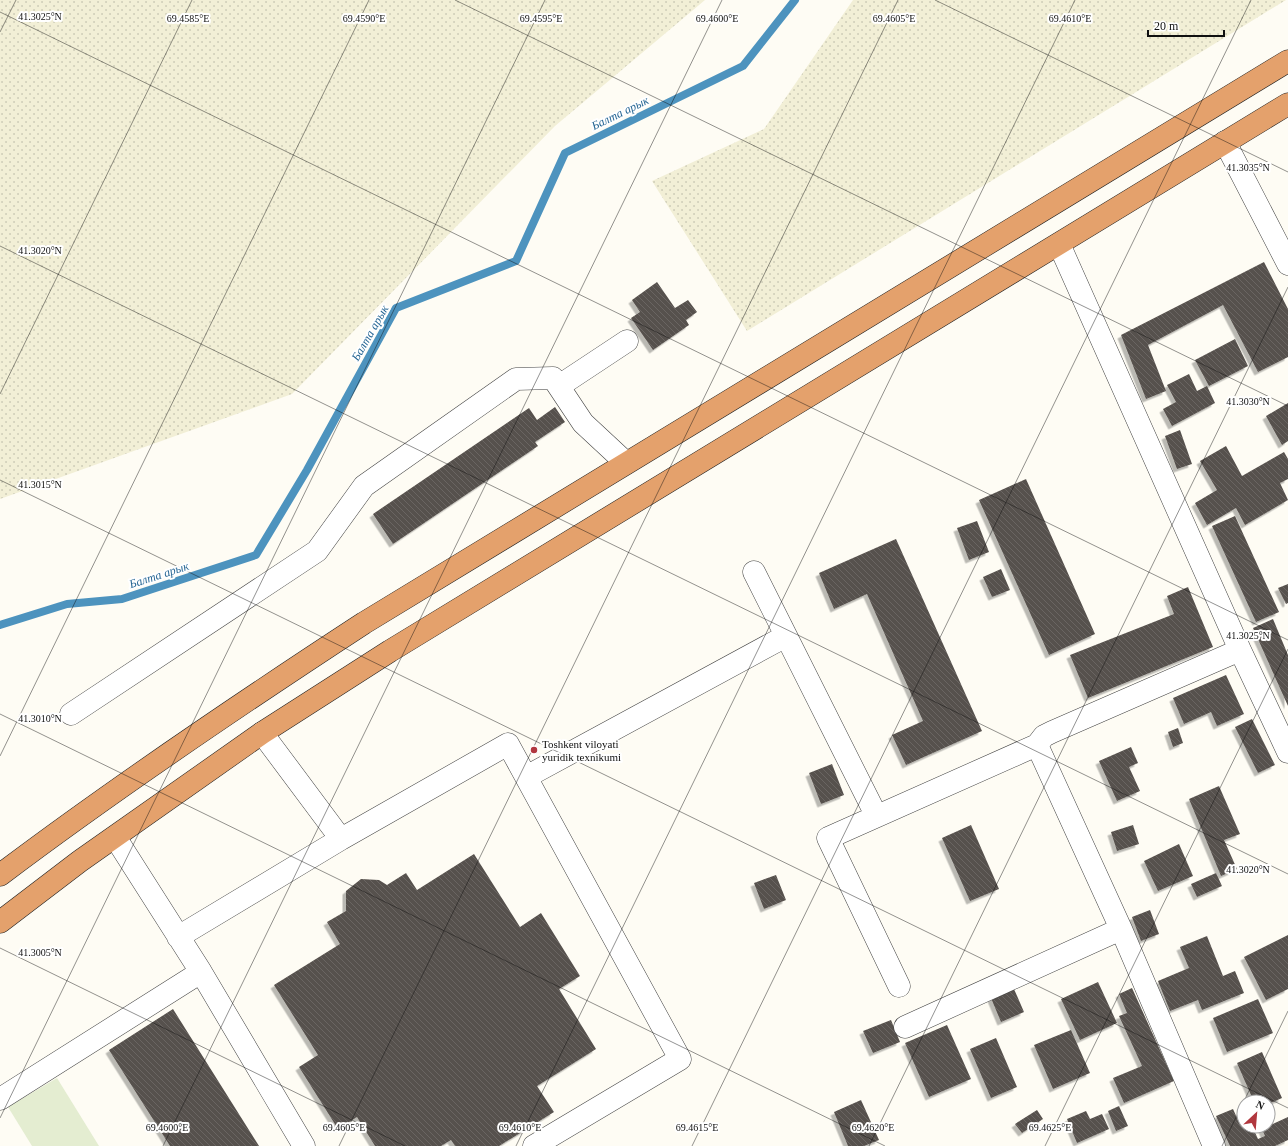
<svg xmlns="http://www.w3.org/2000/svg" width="1288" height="1146" viewBox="0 0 1288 1146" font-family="'Times New Roman',serif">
  <defs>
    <pattern id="farmland-dots" width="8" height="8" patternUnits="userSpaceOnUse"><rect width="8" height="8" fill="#f2efd6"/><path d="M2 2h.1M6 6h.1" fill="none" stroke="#ceccb7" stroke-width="1.8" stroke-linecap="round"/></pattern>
    <pattern id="building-back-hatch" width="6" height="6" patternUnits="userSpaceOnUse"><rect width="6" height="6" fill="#57514d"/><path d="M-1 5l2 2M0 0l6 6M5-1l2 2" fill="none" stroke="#6a6562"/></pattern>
    <filter id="shadow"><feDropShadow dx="-3.5" dy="3.5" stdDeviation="0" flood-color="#0004"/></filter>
  </defs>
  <rect width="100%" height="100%" fill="#fefcf4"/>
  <path fill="url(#farmland-dots)" d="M0,0H705L555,126L292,394L0,499Z
    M853,0H1286L747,331L652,181L764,129Z"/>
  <path fill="#e4edd1" d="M57,1078L99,1146H32L8,1107Z"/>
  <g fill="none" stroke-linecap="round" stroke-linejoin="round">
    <path stroke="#4d93be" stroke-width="8" d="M0,625L67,604L122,599L256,555L307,470L396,308L516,261L565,153L743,66L795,0"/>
  </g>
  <path fill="url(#building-back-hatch)" filter="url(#shadow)" d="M1264,262L1288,309V357L1258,372L1223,305L1148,345L1166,391L1146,399L1121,335Z
    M657,282L675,308L688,300L697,312L686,320L689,325L653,350L631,318L640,312L632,300Z
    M1235,339L1248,366L1209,386L1195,360Z
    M1189,374L1197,391L1207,386L1215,403L1172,426L1163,409L1176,402L1167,385Z
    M1288,403V441L1282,445L1266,416Z
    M555,407L565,422L535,442L538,446L393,544L373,514L529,408L537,420Z
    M1180,430L1192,464L1177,469L1165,436Z
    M1226,446L1242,476L1284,452L1288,459V479L1280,483L1288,500L1245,525L1236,508L1207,525L1195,503L1217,490L1200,461Z
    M1026,479L1095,634L1049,655L979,500Z
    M1235,516L1279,612L1256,622L1212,526Z
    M977,521L989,552L969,560L957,528Z
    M896,539L982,731L906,765L892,735L923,721L867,594L834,609L819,573Z
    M1001,569L1010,590L992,597L983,577Z
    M1288,584V603L1286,604L1278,588Z
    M1188,587L1213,647L1088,698L1070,655L1174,614L1167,596Z
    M1273,619L1288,655V706L1253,628Z
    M1226,675L1244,714L1217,726L1211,712L1184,724L1173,698Z
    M1252,719L1275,765L1258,773L1235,727Z
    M1178,728L1183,743L1173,747L1168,732Z
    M1131,747L1138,763L1129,767L1140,791L1117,801L1099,761Z
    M832,764L844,795L821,804L809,773Z
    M1219,786L1240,834L1224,840L1237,869L1221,876L1189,799Z
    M971,825L999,889L970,901L942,838Z
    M1133,825L1139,844L1117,851L1111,832Z
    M1179,844L1193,876L1158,891L1144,861Z
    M474,854L520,927L541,913L580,976L559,989L596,1049L537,1086L554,1112L499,1146H455L451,1140L441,1146H375L357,1117L338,1129L299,1067L318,1055L274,985L340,944L327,922L346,911V891L361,879L379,880L387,885L406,873L417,890Z
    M1216,873L1222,886L1197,897L1191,884Z
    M776,875L786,900L764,909L754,883Z
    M1150,910L1159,934L1141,941L1132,917Z
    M1288,935V989L1266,1000L1244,957Z
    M1207,936L1223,976L1235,971L1244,993L1202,1010L1198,1000L1170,1011L1158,981L1189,968L1180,947Z
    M1098,982L1117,1023L1080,1040L1061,999Z
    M1132,988L1174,1081L1124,1103L1113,1078L1142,1066L1119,1016L1127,1013L1119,994Z
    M1014,989L1024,1012L1001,1022L991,998Z
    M1258,999L1273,1033L1227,1052L1213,1018Z
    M173,1009L259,1146H170L109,1050Z
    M891,1020L900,1042L873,1053L863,1031Z
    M947,1025L971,1079L929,1097L905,1043Z
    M1071,1030L1090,1073L1053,1089L1034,1045Z
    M996,1038L1017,1087L991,1098L970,1049Z
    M1262,1052L1282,1098L1268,1104V1102H1254L1237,1063Z
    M861,1100L879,1140L864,1146H848L834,1112Z
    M1119,1106L1128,1126L1116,1131L1108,1111Z
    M1233,1109L1238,1120L1244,1117V1126H1252L1258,1139L1265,1136L1262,1129L1288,1117V1140L1275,1146H1230L1216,1116Z
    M1037,1110L1043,1119L1022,1133L1015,1124Z
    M1086,1111L1090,1119L1102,1114L1109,1129L1077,1143L1067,1119Z"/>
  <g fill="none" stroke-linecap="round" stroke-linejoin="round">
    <defs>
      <path id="minor" d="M1225,142L1288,264
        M1059,244L1240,650L1288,752
        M559,386L627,341
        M754,572L876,815
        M71,714L317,551L364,486L516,379L553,378L583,423L626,463
        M262,733L341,839
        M526,777L786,636
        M115,837L201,972L304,1146
        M178,937L341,839L508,744L680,1059L534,1146
        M899,986L828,838L1037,745
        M905,1027L1121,929
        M0,1099L201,972
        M1214,1146L1121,929L1037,745L1044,736L1052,732L1240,650"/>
      <path id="highway" d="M0,875C118,786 240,704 364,623L1288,61
        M0,922L80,861L262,733L390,651L1288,104"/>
    </defs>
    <use href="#minor" stroke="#434343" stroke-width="23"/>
    <use href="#highway" stroke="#212121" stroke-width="23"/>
    <use href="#minor" stroke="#fff" stroke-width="22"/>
    <use href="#highway" stroke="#e4a16c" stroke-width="22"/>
  </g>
  <path fill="none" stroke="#101010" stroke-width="1" stroke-opacity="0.45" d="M455,0L1288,406M935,0L1288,172M0,12L1288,640M0,32L16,0M0,246L1288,874M0,394L192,0M0,480L1288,1108M0,714L885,1146M0,756L369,0M0,948L405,1146M0,1118L545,0M163,1146L722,0M339,1146L898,0M516,1146L1075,0M692,1146L1251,0M869,1146L1288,287M1045,1146L1288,649M1222,1146L1288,1011"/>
  <circle fill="#b1373e" stroke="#fff" stroke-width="1.5" cx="534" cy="750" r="4"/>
  <g text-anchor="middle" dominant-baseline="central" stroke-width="4" stroke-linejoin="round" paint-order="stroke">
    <g font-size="11" fill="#101010" stroke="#fff" text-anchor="start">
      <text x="542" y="744">Toshkent viloyati<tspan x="542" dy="13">yuridik texnikumi</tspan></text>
    </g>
    <g font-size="12" font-style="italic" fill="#266694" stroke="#fff">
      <text transform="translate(620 113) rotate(-26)">Балта арык</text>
      <text transform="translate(370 333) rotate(-60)">Балта арык</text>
      <text transform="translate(159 575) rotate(-18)">Балта арык</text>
    </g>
  </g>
  <g font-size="10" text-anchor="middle" fill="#101010" stroke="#fff" stroke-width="4" stroke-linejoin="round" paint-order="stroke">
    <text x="40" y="20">41.3025°N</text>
    <text x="188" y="22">69.4585°E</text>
    <text x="364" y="22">69.4590°E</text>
    <text x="541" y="22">69.4595°E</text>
    <text x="717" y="22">69.4600°E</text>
    <text x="894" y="22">69.4605°E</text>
    <text x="1070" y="22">69.4610°E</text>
    <text x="1248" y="171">41.3035°N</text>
    <text x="40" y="254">41.3020°N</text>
    <text x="1248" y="405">41.3030°N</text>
    <text x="40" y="488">41.3015°N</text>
    <text x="1248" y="639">41.3025°N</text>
    <text x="40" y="722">41.3010°N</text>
    <text x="1248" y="873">41.3020°N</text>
    <text x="40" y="956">41.3005°N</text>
    <text x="167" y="1131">69.4600°E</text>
    <text x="344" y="1131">69.4605°E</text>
    <text x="520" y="1131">69.4610°E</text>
    <text x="697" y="1131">69.4615°E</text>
    <text x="873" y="1131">69.4620°E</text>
    <text x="1050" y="1131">69.4625°E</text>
  </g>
  <g transform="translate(1256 1114) rotate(26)"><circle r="19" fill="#ffffff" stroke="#9f9f9f"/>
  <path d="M0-3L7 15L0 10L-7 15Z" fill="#b1373e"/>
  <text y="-6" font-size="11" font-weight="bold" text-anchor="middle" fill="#101010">N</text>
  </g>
  <path d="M1148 30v6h76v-6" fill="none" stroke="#101010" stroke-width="2"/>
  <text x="1154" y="30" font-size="12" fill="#101010" stroke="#ffffff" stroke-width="3" paint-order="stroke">20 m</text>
</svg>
